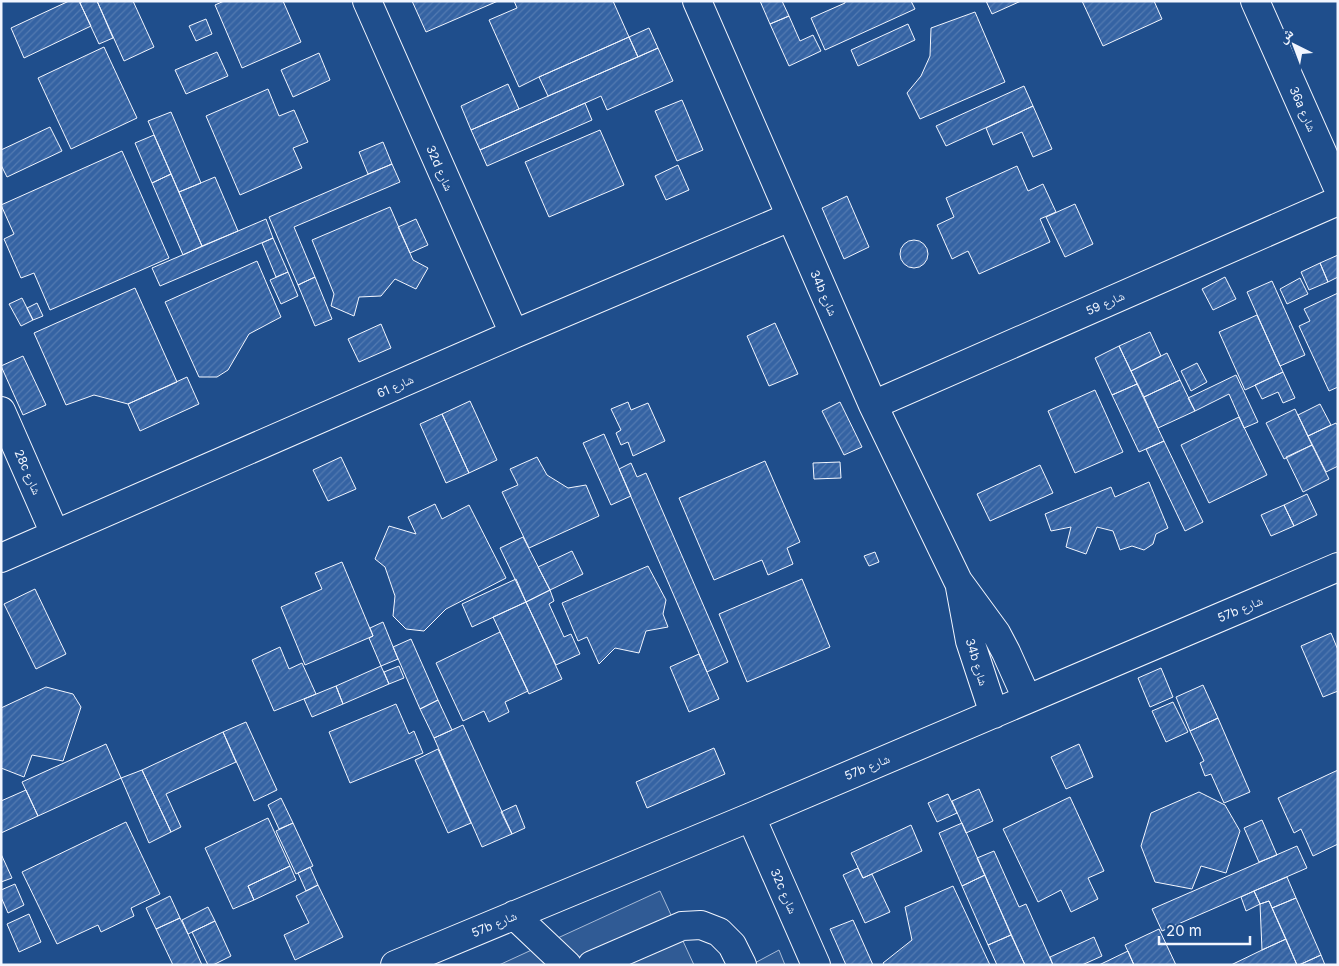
<svg xmlns="http://www.w3.org/2000/svg" width="1339" height="966" viewBox="0 0 1339 966" font-family="Inter,'Noto Naskh Arabic',sans-serif">
  <defs>
    <pattern id="building-hatch" width="6" height="6" patternUnits="userSpaceOnUse" patternTransform="scale(1.25)"><rect width="6" height="6" fill="#3563a3"/><path d="M-1 1l2-2M0 6l6-6M5 7l2-2" fill="none" stroke="#537ab1"/></pattern>
  </defs>
  <rect width="100%" height="100%" fill="#1f4e8c"/>
  <path fill="#305b95" stroke="#a8bbd7" d="M660,891L694,965H499Z
    M779,950L785,965H751Z"/>
  <path fill="url(#building-hatch)" stroke="#f2f6ff" d="M69,1H79L91,26L24,58L11,28Z
    M83,1H97L113,38L99,44L80,3Z
    M97,1H133L154,47L124,61Z
    M224,1H283L301,42L242,68L215,5Z
    M412,1H498L426,32Z
    M514,1H613L629,37L539,77L519,87L489,20L517,8Z
    M760,1H782L789,16L770,24Z
    M845,1H911L915,9L825,50L811,18L845,3Z
    M986,1H1021L992,14Z
    M1082,1H1154L1162,19L1103,46Z
    M975,12L1005,82L920,119L907,93L921,76L930,56L931,28Z
    M789,16L800,41L813,35L821,51L789,66L770,24Z
    M206,19L212,34L196,41L189,26Z
    M908,24L915,40L858,66L851,50Z
    M649,28L658,48L638,57L629,37Z
    M629,37L638,57L548,96L539,77Z
    M104,47L137,118L71,149L38,78Z
    M658,48L673,81L607,110L601,96L480,150L471,130Z
    M217,52L228,76L186,94L175,70Z
    M319,53L330,80L293,97L281,70Z
    M508,84L519,109L471,130L461,106Z
    M1024,86L1033,106L946,146L936,126Z
    M268,89L279,116L294,110L308,142L293,148L302,168L240,195L206,116Z
    M682,100L703,150L677,161L655,111Z
    M585,103L592,120L487,166L480,150Z
    M1033,106L1052,149L1033,157L1022,132L993,145L986,128Z
    M171,112L201,183L179,192L148,121Z
    M50,127L62,151L7,177L1,165V150Z
    M600,130L624,185L549,217L525,162Z
    M154,135L171,174L152,183L135,143Z
    M383,142L392,164L368,174L359,152Z
    M122,151L169,258L50,310L34,273L21,278L4,239L14,234L1,205Z
    M392,164L400,182L294,227L315,277L298,285L269,217Z
    M678,165L689,190L666,200L655,176Z
    M1017,166L1028,191L1043,184L1056,212L1040,219L1050,242L979,274L968,251L952,259L937,225L954,217L946,198Z
    M171,174L202,246L183,255L152,183Z
    M215,177L238,231L202,246L179,192Z
    M847,196L869,247L844,259L822,208Z
    M1075,204L1093,244L1065,257L1046,217Z
    M390,207L413,260L428,268L416,289L395,279L381,296L359,297L354,316L331,306L334,294L312,240Z
    M266,219L273,238L160,286L152,268Z
    M416,219L428,245L410,253L398,227Z
    M273,238L288,272L276,277L262,243Z
    M900 254a14 14 0 1 1 28 0a14 14 0 1 1-28 0Z
    M1338,255V277L1328,282L1320,263Z
    M257,261L281,317L249,334L228,370L217,377H199L165,302Z
    M1320,263L1328,282L1309,290L1301,272Z
    M288,272L298,296L281,304L270,280Z
    M315,277L332,319L315,326L298,285Z
    M1225,277L1236,299L1213,310L1202,289Z
    M1300,278L1308,294L1287,304L1280,289Z
    M1272,281L1305,355L1280,366L1247,292Z
    M135,288L177,382L128,404L94,395L66,405L34,333Z
    M1338,293V387L1329,391L1299,326L1310,321L1304,309Z
    M22,298L33,320L21,326L9,304Z
    M37,303L43,316L33,320L27,308Z
    M1257,315L1283,372L1245,390L1219,332Z
    M775,323L798,374L769,386L747,336Z
    M381,324L391,348L359,362L348,339Z
    M1150,332L1161,356L1131,371L1119,346Z
    M1119,346L1137,384L1112,395L1095,358Z
    M1167,353L1180,380L1144,397L1131,371Z
    M23,356L46,405L23,415L1,366Z
    M1197,363L1207,382L1191,391L1181,371Z
    M1283,372L1295,398L1283,403L1278,392L1262,399L1255,385Z
    M1236,375L1258,422L1244,428L1229,394L1195,411L1188,398Z
    M187,377L199,404L140,431L128,404Z
    M1180,380L1195,411L1158,428L1144,397Z
    M1137,384L1164,441L1139,452L1112,395Z
    M1095,390L1123,452L1075,473L1048,411Z
    M470,401L497,460L469,473L442,414Z
    M628,402L631,410L648,403L665,441L633,456L628,442L621,445L616,433L621,430L611,409Z
    M840,402L862,447L844,455L822,411Z
    M1320,404L1331,425L1308,436L1298,415Z
    M1295,409L1312,445L1284,459L1266,423Z
    M442,414L469,473L446,483L420,424Z
    M1239,417L1267,475L1209,503L1181,445Z
    M1336,423L1338,426V466L1326,472L1308,436Z
    M604,434L631,496L611,505L583,443Z
    M1164,441L1203,522L1185,531L1146,449Z
    M1312,445L1329,479L1303,492L1286,457Z
    M341,457L356,489L328,501L313,470Z
    M537,457L547,475L568,488L586,485L599,516L529,548L502,492L518,485L510,469Z
    M765,461L800,542L787,548L793,564L768,575L762,560L714,580L679,498Z
    M840,462L841,478L814,479L813,463Z
    M631,463L637,477L646,473L728,662L707,672L619,469Z
    M1040,465L1053,493L990,521L977,494Z
    M1149,482L1168,528L1156,534L1153,544L1144,550L1132,546L1120,550L1113,531L1097,527L1086,554L1066,547L1071,527L1051,531L1045,514L1111,487L1115,497Z
    M1307,494L1317,515L1294,526L1284,505Z
    M435,504L442,519L469,505L506,578L446,609L424,631L406,629L393,616L395,596L385,567L375,559L389,526L416,534L408,517Z
    M1284,505L1294,526L1271,536L1261,515Z
    M523,537L550,590L526,602L500,548Z
    M572,551L583,574L550,590L538,567Z
    M875,552L879,562L869,566L864,556Z
    M342,562L373,636L305,665L281,607L322,589L315,573Z
    M648,566L666,600L663,614L668,627L646,631L639,653L615,648L599,664L587,637L578,641L562,603Z
    M516,579L526,602L472,627L462,604Z
    M802,579L830,647L747,682L719,614Z
    M35,589L66,654L36,669L4,604Z
    M550,590L554,601L549,604L564,637L571,634L580,654L556,665L526,602Z
    M526,602L562,679L529,694L493,617Z
    M383,622L398,659L381,666L369,638L373,636L370,628Z
    M500,632L528,691L505,702L509,712L489,722L484,711L463,721L436,663Z
    M1331,633L1338,650V691L1323,697L1301,646Z
    M411,639L438,700L420,709L393,647Z
    M280,647L289,669L302,663L316,694L274,711L252,660Z
    M699,654L719,699L689,712L670,667Z
    M381,666L389,684L343,704L336,686Z
    M399,666L404,678L389,684L384,672Z
    M1161,668L1173,697L1150,707L1138,678Z
    M1203,685L1218,718L1190,731L1176,697Z
    M336,686L343,704L312,717L304,699Z
    M46,687L73,694L81,707L63,761L32,755L24,777L1,768V708Z
    M438,700L452,730L434,738L420,709Z
    M1173,702L1188,732L1166,742L1152,711Z
    M396,704L409,734L414,731L423,753L350,783L329,732Z
    M1218,718L1250,792L1224,803L1211,774L1205,776L1200,763L1204,761L1190,731Z
    M246,722L277,790L254,801L223,732Z
    M463,725L512,834L482,847L434,738Z
    M223,732L236,762L166,794L181,827L171,832L142,770Z
    M106,744L121,778L38,816L22,782Z
    M1079,744L1093,777L1066,789L1051,757Z
    M714,748L725,774L647,808L636,782Z
    M438,749L471,823L448,833L415,760Z
    M142,770L171,832L149,843L121,778Z
    M1338,770V844L1313,856L1301,829L1294,833L1278,798Z
    M979,789L993,821L966,833L952,801Z
    M26,790L38,816L1,833V801Z
    M1199,792L1225,805L1240,831L1226,873L1201,866L1192,889L1155,882L1141,846L1151,813Z
    M948,794L957,813L937,822L928,803Z
    M1070,797L1104,871L1088,878L1098,899L1071,912L1061,890L1038,902L1003,829Z
    M281,798L293,823L279,829L268,805Z
    M516,805L525,828L512,834L501,812Z
    M268,818L290,866L248,886L254,900L233,909L205,848Z
    M1262,820L1277,855L1259,862L1244,828Z
    M126,822L160,894L131,908L134,916L101,932L98,925L57,944L22,872Z
    M293,823L313,866L296,874L276,831Z
    M962,823L985,875L962,886L939,833Z
    M911,825L922,851L863,878L851,853Z
    M1297,846L1307,868L1162,931L1152,909Z
    M994,851L1019,907L1026,904L1053,965H1025L977,858Z
    M1,854L12,878L1,882Z
    M290,866L296,880L254,900L248,886Z
    M310,867L318,885L306,891L298,873Z
    M858,868L863,878L872,874L890,912L865,923L843,875Z
    M985,875L1011,935L988,945L962,886Z
    M1287,877L1296,898L1272,908L1269,901L1260,904L1254,891Z
    M15,884L24,905L8,913L1,897V890Z
    M318,885L343,937L295,960L284,935L309,923L296,896Z
    M953,886L990,965H884L883,963L912,940L905,907Z
    M1254,891L1260,904L1246,911L1241,897Z
    M170,896L180,918L156,929L146,908Z
    M1296,898L1321,955L1299,965H1297L1272,908Z
    M1269,901L1286,939L1262,950L1260,904Z
    M208,907L215,921L188,934L182,920Z
    M29,914L41,942L19,952L7,924Z
    M180,918L188,934L202,965H173L156,929Z
    M853,920L873,965H846L830,929Z
    M215,921L231,956L213,965H208L192,932Z
    M1159,929L1176,965H1134L1125,945Z
    M1011,935L1025,965H997L988,945Z
    M1094,937L1102,956L1082,965H1053L1050,957Z
    M1286,939L1297,965H1231L1262,950Z
    M1128,951L1134,965H1099Z
    M1321,955L1325,965H1299Z"/>
  <g fill="none" stroke-linecap="round" stroke-linejoin="round">
    <defs>
      <path id="minor" d="M367,1L514,334
        M697,1L873,405L958,581L996,633L1006,652L1027,699
        M1255,1L1338,188
        M873,405L1338,201
        M1,411L55,534
        M1,558L514,334L790,217
        M960,587L970,641L994,714
        M751,817L816,965
        M514,915L567,965
        M395,965L751,817L1338,567
        M592,965L682,926L701,925L719,932L732,945L742,965"/>
    </defs>
    <use href="#minor" stroke="#f2f6ff" stroke-width="30"/>
    <use href="#minor" stroke="#1f4e8c" stroke-width="28"/>
  </g>
  <g text-anchor="middle" dominant-baseline="central" stroke-width="4" stroke-linejoin="round" paint-order="stroke">
    <g font-size="12" fill="#f2f6ff" stroke="#1f4e8c">
      <text transform="translate(1303 109) rotate(66)">36a شارع</text>
      <text transform="translate(440 168) rotate(66)">32d شارع</text>
      <text transform="translate(824 293) rotate(66)">34b شارع</text>
      <text transform="translate(1105 303) rotate(-24)">شارع 59</text>
      <text transform="translate(395 386) rotate(-24)">شارع 61</text>
      <text transform="translate(28 472) rotate(66)">28c شارع</text>
      <text transform="translate(1240 609) rotate(-23)">57b شارع</text>
      <text transform="translate(977 662) rotate(73)">34b شارع</text>
      <text transform="translate(867 767) rotate(-23)">57b شارع</text>
      <text transform="translate(784 891) rotate(66)">32c شارع</text>
      <text transform="translate(494 924) rotate(-23)">57b شارع</text>
    </g>
  </g>
  <rect width="1339" height="966" fill="none" stroke="#f2f6ff" stroke-width="5"/>
  <g transform="translate(1294 45) rotate(318)" stroke="#1f4e8c" stroke-width="4" paint-order="stroke">
  <path d="M0-4L9 19L0 12L-9 19Z" fill="#f2f6ff"/>
  <text y="-8" font-size="14" font-weight="bold" text-anchor="middle" fill="#f2f6ff">ش</text>
  </g>
  <path d="M1159 936v8h91v-8" fill="none" stroke="#f2f6ff" stroke-width="2.5"/>
  <text x="1166" y="936" font-size="15" fill="#f2f6ff" stroke="#1f4e8c" stroke-width="4" paint-order="stroke">20 m</text>
</svg>
